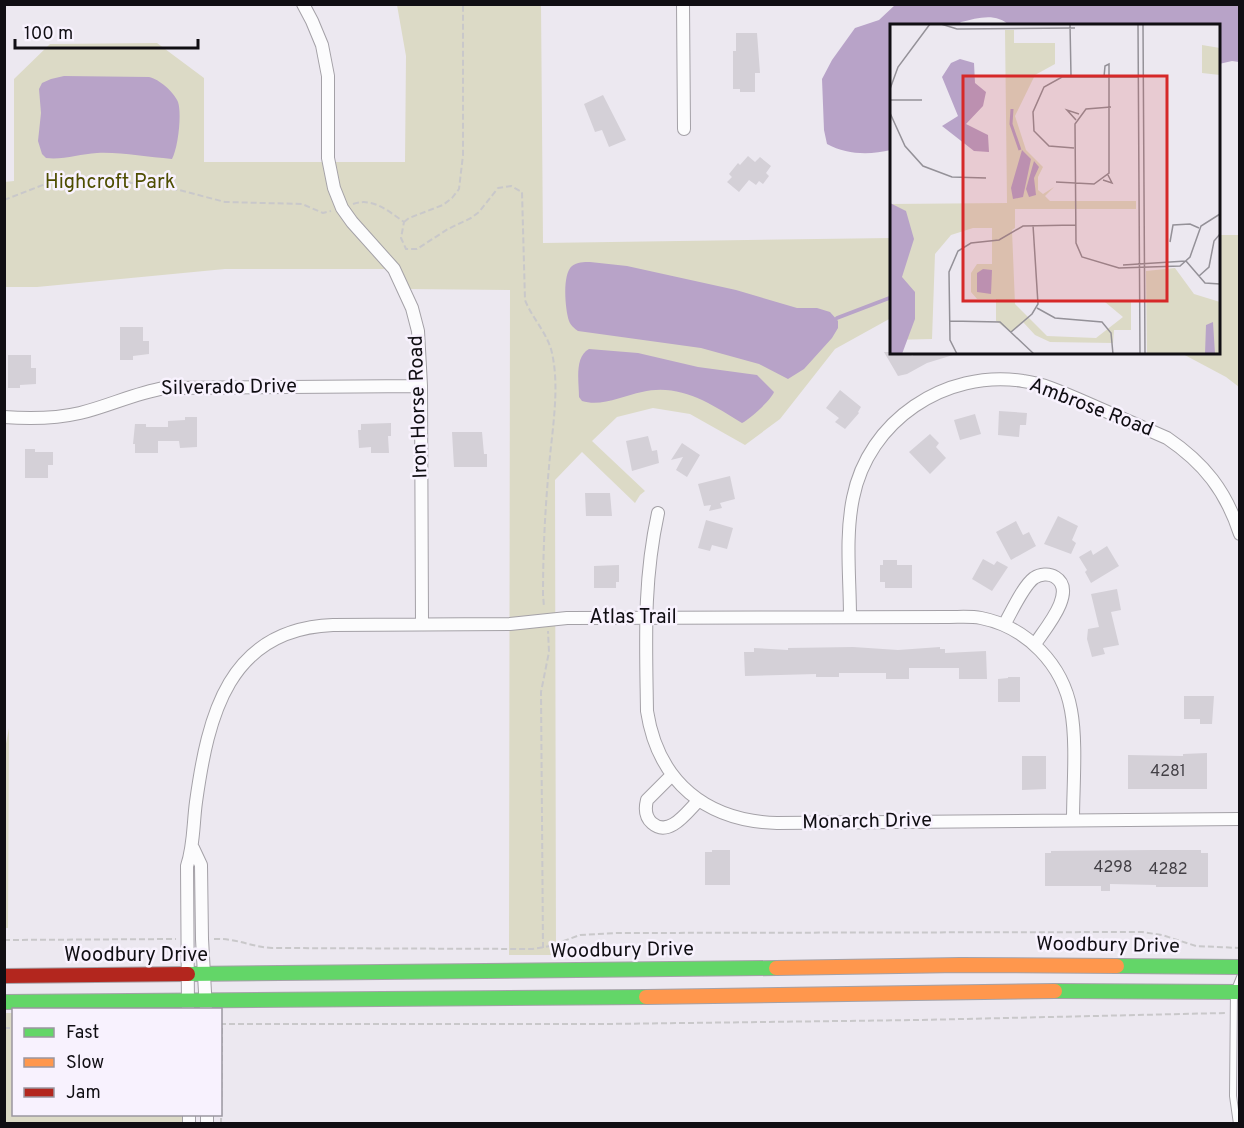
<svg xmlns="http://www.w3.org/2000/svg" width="1244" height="1128" viewBox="0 0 1244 1128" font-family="Overpass,sans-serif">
  <rect width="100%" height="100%" fill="#ece8f0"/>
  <path fill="#dcdac6" d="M397,5H541L543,243L891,238V318L835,349L780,419L745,445L690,414L653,408L617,417L592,441L645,491L640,495L635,503L582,452L555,480L556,955H509L510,290L405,289L393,269H225L37,287H5L4,182L14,181V79L50,44L157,43L204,78V162H405L406,56Z
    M1219,235H1239V387L1226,377L1181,353L1218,352Z
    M9,728L8,928H5L4,754Z
    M4,1013H13L14,1114L185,1115V1123H5Z"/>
  <path fill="#b8a3c8" d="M895,5H1239V62L1232,61L1219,64L1218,26H1010C996,12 978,18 961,22L958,25L892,26L891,150C870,155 847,155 827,144L824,130L822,79L832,60L855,28L879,20Z
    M64,76L149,77C159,79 174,92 178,102C182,114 178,148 172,159C146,157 122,152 97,153C80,154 63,160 46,158L42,154L38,141L41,113L39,89L42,83L51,79Z
    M590,262L627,266L736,290L797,308H817L830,312L838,321V328L832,338L804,369L788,379L759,364L701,348L578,331C574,328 571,326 569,321C565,309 562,274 572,266C577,262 584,262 590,262Z
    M589,349L638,353L698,367L757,375L774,392C771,400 750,419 742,423C711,404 680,383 642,392C623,396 601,407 582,401L579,397C579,382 574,357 589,349Z"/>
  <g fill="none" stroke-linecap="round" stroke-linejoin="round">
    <path stroke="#b8a3c8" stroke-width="4" d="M837,318L892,297"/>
  </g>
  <path fill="#d4d0d7" d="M736,33H757L760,73H755V92H740V89H733V51H736Z
    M603,95L626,140L609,147L602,130L595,132L584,104Z
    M748,156L755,162L760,157L771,166L766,173L769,176L763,184L759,181L756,185L749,180L739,192L727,182L732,177L729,174L738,163L740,165Z
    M120,327H143V341H149V354L133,356V360H120Z
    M884,352H909L912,356L918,352H952L953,355L927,363L907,374L898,376Z
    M8,355H31V368H36V384L20,385V388H8Z
    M840,390L861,407L858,412L859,413L845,429L835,422L839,418L826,408Z
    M999,411L1027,413L1026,425H1020L1019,437L998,435Z
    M975,414L981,434L960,440L954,420Z
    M185,417H197V447L180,448L179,441H158V453H135V444H133L135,424H146V427H168V421L185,420Z
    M391,423V436H388L389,453H371V447L359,448L358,430H361V424Z
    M452,432H482L484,454H487V467H454Z
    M930,434L939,443L936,447L946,458L930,474L909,452Z
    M648,436L652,451L657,450L659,463L632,471L626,441Z
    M682,443L700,455L687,477L676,470L683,457L671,460Z
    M25,449H35V452H53V465H48V478H25Z
    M730,476L735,499L720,503L722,508L709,511L711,505L704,506L698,484Z
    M585,493H610L612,516H586Z
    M1058,516L1078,526L1072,540L1076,543L1071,554L1044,544Z
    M706,520L733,528L727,549L712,545L710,551L698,548Z
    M1016,521L1023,535L1029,532L1036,546L1011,560L996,532Z
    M1107,546L1119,566L1091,583L1085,572L1087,570L1079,557L1091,550L1093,555Z
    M983,559L994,565L997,561L1008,567L992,591L972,579Z
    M883,560H897V565H912V588H885V582H880V565H883Z
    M619,565V582H616V588H594V566Z
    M1117,589L1121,610L1111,612L1119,645L1103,648L1105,654L1092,657L1087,639L1088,629L1099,627L1091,594Z
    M853,647L898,650L940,647V649H945V653L986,651L987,679H959V668H909V679H886V673H839V677H816V674L745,676L744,652H754V648L788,650V648Z
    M1008,677H1020V702H998V679L1008,678Z
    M1184,696H1214L1212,724H1200V719H1184Z
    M1207,753V789H1128V755L1183,756V754Z
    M1022,756H1046V789L1022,790Z
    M712,850H730V885H705V852H712Z
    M1152,850H1201V853H1208V887H1156V885L1110,884V891H1101V886H1045V853H1051V851Z"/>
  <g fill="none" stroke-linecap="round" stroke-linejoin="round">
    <defs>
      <path id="lane" d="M1237,1124L1233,1096L1234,992L1240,977"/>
      <path id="street" d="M303,4L312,21L322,45L328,76V158L334,188L342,208L352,222L394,269L412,308L418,331L421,386L422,624
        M683,4L684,129
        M4,417C30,419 54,419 80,413C109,406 135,393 165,388L421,386
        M658,513C643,582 646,641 647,711C658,782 706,821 777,823L1240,819
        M850,617C850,578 845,537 853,498C868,421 945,369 1023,381C1046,384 1066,394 1087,403C1114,415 1140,426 1167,438C1204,463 1226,491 1240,534
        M1004,625C1011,613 1023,586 1034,578C1040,574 1049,573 1055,577C1078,591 1045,629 1035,644
        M672,775L647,800C645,808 645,817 652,823C669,838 687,812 698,801
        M193,848L201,865L202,939L206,1010
        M188,1008L187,866C194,845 193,824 196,802C208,716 228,629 333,625L510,624L567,618L949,617C960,617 971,616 981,618C1027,627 1063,665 1071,710C1077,742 1073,787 1073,820
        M189,1114V1124
        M207,1124V1114"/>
      <path id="fast" d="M1117,966L1240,967
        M188,974L776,968
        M1055,991L1240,992
        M4,1002L646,997"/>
      <path id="slow" d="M776,968L960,965L1117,966
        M646,997L1055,991"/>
      <path id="jam" d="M4,976L188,974"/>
    </defs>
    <use href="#lane" stroke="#a4a1a7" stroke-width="8"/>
    <use href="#street" stroke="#a4a1a7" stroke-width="14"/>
    <use href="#fast" stroke="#a4a1a7" stroke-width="16"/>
    <use href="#slow" stroke="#a4a1a7" stroke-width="16"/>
    <use href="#jam" stroke="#a4a1a7" stroke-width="16"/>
    <path stroke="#c9c8ca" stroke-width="2" stroke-dasharray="6 3" stroke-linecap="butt" d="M4,200L48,183L75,181L134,183L179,190L225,202L302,204L323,213L331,211
      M353,204C373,197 388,211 404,222L401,238L406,249H417L448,229L471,218L479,212L498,188L511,186L522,192L525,300C532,318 548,334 552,353C560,389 552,430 549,467C545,510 543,552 543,595L544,607
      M404,222L409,218L443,205L452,198L459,189L463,155V4
      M214,939C237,938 251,947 272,948L532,949L550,946L580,935L618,933L1142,932L1162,935L1196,946L1240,948
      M4,940L176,939
      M543,948L541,692L549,652L548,631
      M220,1024H606L919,1020L1225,1013
      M4,1028H14
      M221,1124L222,1025"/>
    <use href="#lane" stroke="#fcfcfd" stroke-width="6"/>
    <use href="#street" stroke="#fcfcfd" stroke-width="12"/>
    <use href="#fast" stroke="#63d668" stroke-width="14"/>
    <use href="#slow" stroke="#ff974d" stroke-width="14"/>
    <use href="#jam" stroke="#b3261e" stroke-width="14"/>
  </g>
  <g text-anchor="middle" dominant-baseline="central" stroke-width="5" stroke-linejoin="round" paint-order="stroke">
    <g font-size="16" fill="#434046">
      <text x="1168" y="772">4281</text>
      <text x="1113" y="868">4298</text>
      <text x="1168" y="870">4282</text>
    </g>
    <g font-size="20" fill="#4e4d01" stroke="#f8f2fe">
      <text x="110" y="183">Highcroft Park</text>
    </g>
    <g font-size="20" fill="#100e13" stroke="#f8f2fe">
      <text transform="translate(229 388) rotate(-1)">Silverado Drive</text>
      <text transform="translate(419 407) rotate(-92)">Iron Horse Road</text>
      <text transform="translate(1091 408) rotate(21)">Ambrose Road</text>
      <text x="633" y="618">Atlas Trail</text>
      <text transform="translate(867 822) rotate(-1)">Monarch Drive</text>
      <text transform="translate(1108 946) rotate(1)">Woodbury Drive</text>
      <text transform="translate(622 951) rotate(-1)">Woodbury Drive</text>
      <text x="136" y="956">Woodbury Drive</text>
    </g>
  </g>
  <g transform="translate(890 24)">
    <rect width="330" height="330" fill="#ece8f0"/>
    <path d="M115,6H124V19H165V40L145,51L125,92L136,126L153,143L148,153V166L153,170L164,163L155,172L160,177H246V185H125V204L122,206L125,280L157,312L206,314L233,293L215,278L205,276H241V306H224L223,319L160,318L145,311L133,298L121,308L106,297V275H87L81,268V249L87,240H102V204H83L61,211L45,230L42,315L0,316V180L117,179ZM312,21L330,24V51L312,49ZM285,244L304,270L330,278V330H257L256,247Z" fill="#dcdac6"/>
    <path d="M70,35L84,39L85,59L96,68L93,82L76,100L98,111L99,128L84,127L52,102L68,92L52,53L61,39ZM132,126L141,135L133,173L123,175L121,164ZM144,137L149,143L144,154L146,171L139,173L136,165ZM0,179L16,187L24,215L12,253L25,268V295L12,330H0ZM93,245L102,246L101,270L87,268V249ZM323,298L325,330H315L316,301Z" fill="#b8a3c8"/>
    <path fill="none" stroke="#b8a3c8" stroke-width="3" d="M122,85L121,100L130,126"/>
    <path fill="none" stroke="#949198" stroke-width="1.5" d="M51,0L67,5L185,4M180,0L181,52M248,0L250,330M253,0L255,330M0,65L8,43L40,0M0,76H32M221,83L196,85L185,100L186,219L192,233L229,244L290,242L300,233L311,202L330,190M0,89L15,122L33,142L62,153L96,154M186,96L177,86L189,90M184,124L159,122L144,107L143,88L154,63L172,53H248M213,156L222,159L218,151M166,158L204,160L219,149V40L215,42L214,53M280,218L283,201L300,200L309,204M296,237L315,259L330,260M233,241L296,237M309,252L319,243L324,217L330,210M147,284L165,294L212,298L221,309L223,330M60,297L110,298L144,330M121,308L142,290L148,280L143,201M67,330L60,316L59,248L68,227L81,219L109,216L133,202L186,201"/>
    <path fill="#d62828" fill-opacity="0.15" stroke="#d62828" stroke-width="3" d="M73,52H277V277H73Z"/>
    <rect width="330" height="330" fill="none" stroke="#100e13" stroke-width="3"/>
  </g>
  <rect width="1244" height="1128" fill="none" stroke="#100e13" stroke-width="12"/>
  <rect x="12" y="1008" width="210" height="108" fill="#f8f2fe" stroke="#9b97a0" stroke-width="1.5"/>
  <rect x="24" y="1028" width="30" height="9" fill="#63d668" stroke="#9b97a0" stroke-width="1.5"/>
  <text x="66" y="1038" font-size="18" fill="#100e13">Fast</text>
  <rect x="24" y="1058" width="30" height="9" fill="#ff974d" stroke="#9b97a0" stroke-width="1.5"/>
  <text x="66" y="1068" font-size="18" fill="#100e13">Slow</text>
  <rect x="24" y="1088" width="30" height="9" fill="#b3261e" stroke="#9b97a0" stroke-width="1.5"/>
  <text x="66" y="1098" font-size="18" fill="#100e13">Jam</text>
  <path d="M15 39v9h183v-9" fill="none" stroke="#100e13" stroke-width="3"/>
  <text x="24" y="39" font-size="18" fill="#100e13" stroke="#f8f2fe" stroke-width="4.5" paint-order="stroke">100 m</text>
</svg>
